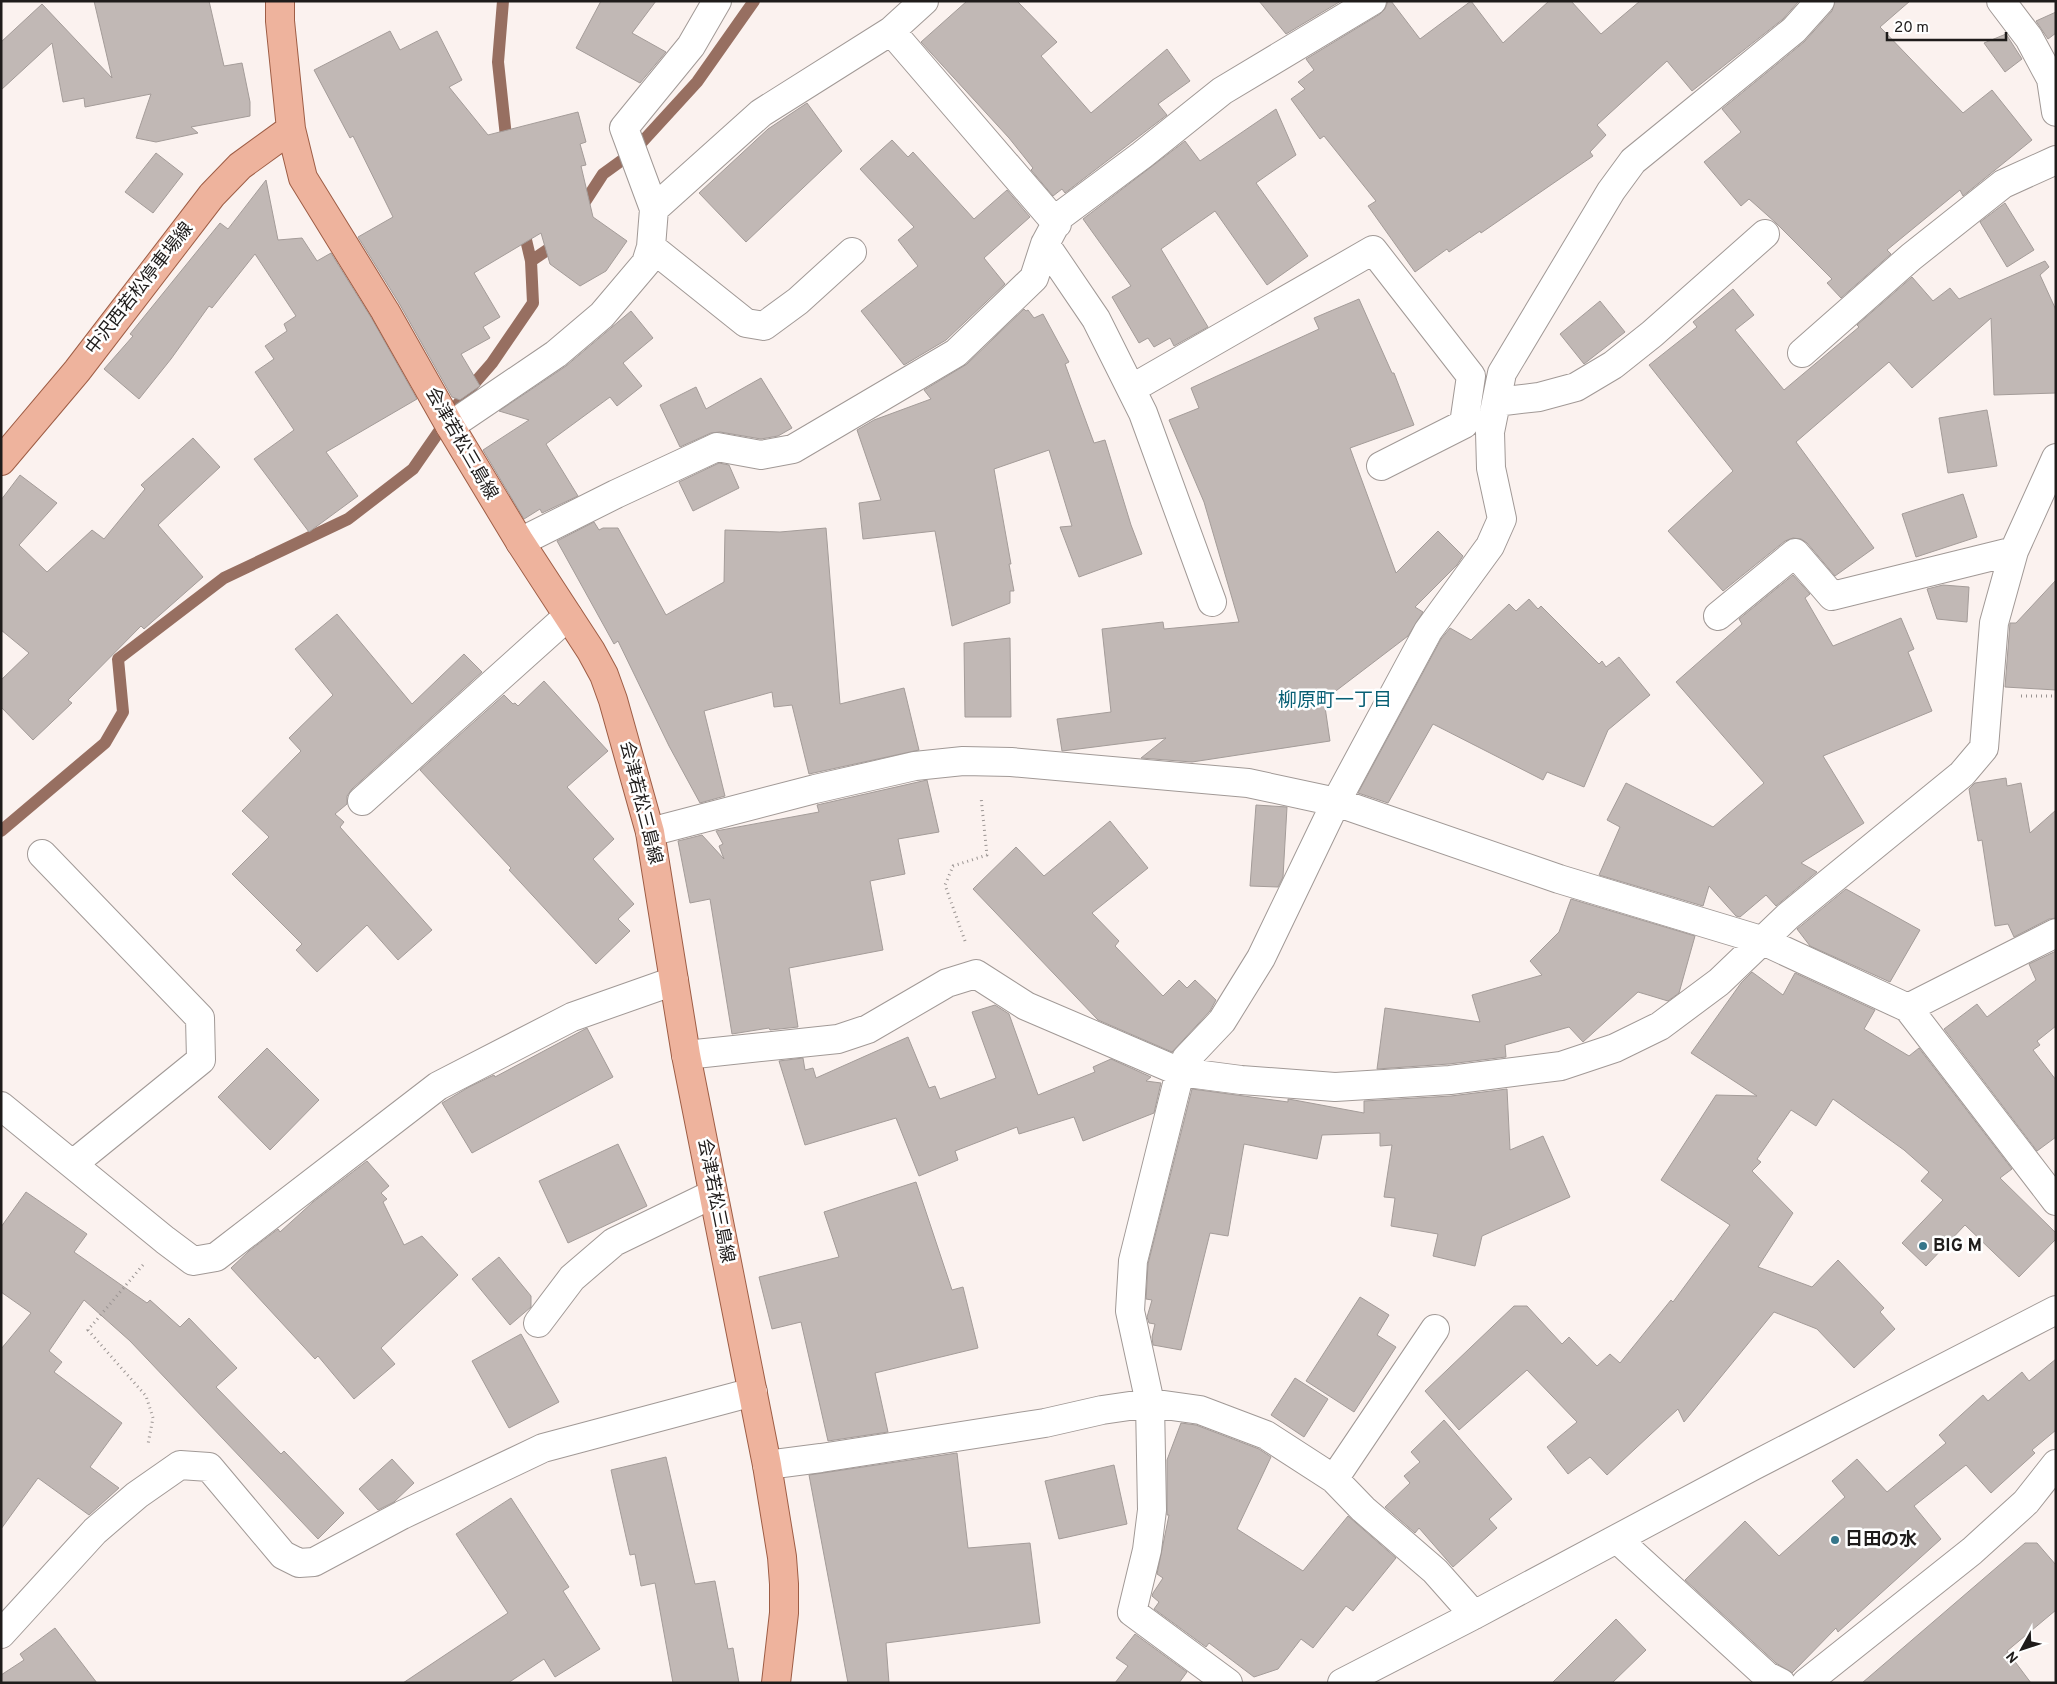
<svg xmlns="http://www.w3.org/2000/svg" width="2057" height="1684" viewBox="0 0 2057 1684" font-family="Overpass,'Noto Sans JP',sans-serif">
  <rect width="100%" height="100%" fill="#fbf2ef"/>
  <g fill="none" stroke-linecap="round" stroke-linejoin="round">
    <path stroke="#976f61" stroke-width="12" d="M503,1L498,62L507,146
      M579,211L603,174L632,153L697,82L754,1
      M523,227L531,261
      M1,831L105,743L123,712L118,659L224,578L348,519L413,469L465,394L492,363L533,303L531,261L559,242"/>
  </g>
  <path fill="#c1b8b5" stroke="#a49c99" d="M94,1H209L224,66L242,63L250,102V116L191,127L198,133L156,142L136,138L151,94L85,107L84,98L63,102L52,43L1,90V42L42,4L112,78Z
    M601,1H656L632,33L666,52L640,83L576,48Z
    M967,1H1017L1057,42L1041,56L1091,113L1167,49L1190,81L1158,104L1167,115L1065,193L1062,189L1053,196L1031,170L1033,168L1009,138L921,42Z
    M1259,1H1341L1286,34Z
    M1388,1H1391L1420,39L1471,1L1503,43L1549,1H1571L1601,34L1640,1H1799L1783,19L1692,91L1667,61L1597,125L1606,135L1590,152L1593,156L1481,233L1480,231L1449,252L1447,249L1415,272L1368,206L1376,201L1324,136L1320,139L1291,99L1305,89L1298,82L1314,70L1306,59L1380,14L1385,9Z
    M1835,1H1910L1880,27L1963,113L1992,90L2032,140L1963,196L1960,190L1887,250L1891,254L1841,298L1827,283L1832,279L1776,223L1749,199L1741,206L1704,162L1741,132L1722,109L1804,42L1832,11Z
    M2056,12V33L2048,39L2036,21Z
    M390,31L400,50L437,31L462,80L449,87L488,135L578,112L586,142L580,144L586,165L581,166L593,217L627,241L606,271L580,286L550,264L541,233L474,273L500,317L483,327L490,338L461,354L480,386L460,400L452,397L399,303L358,237L393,217L353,136L350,138L314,70Z
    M2006,34L2022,59L2005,72L1984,43Z
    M807,103L842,151L746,242L699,193L768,129Z
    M1276,109L1296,155L1256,183L1308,256L1267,285L1215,211L1161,249L1208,327L1174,346L1170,338L1154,347L1148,338L1139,343L1112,297L1131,286L1083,219L1185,141L1200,161Z
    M892,140L908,157L913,152L974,219L1007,190L1030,217L984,258L1005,284L946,340L904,365L861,311L918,266L898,240L914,227L860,169Z
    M156,153L183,174L153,213L125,192Z
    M266,180L278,240L302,238L317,261L331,253L372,319L417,399L326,452L358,496L309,532L254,459L294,430L255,372L274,359L265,346L287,331L284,324L296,316L255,254L212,308L209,306L171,359L139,399L104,369L133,336L130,334L220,223L228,229Z
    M2005,203L2034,250L2007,267L1980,222Z
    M2045,261L2049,267L2040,275L2056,310V393L1994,395L1991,318L1912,388L1889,362L1796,442L1874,548L1835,576L1807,543L1801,539L1793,538L1785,541L1723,591L1668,531L1733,471L1649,365L1697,327L1693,322L1733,289L1754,315L1735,330L1784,390L1859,327L1857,325L1912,277L1933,301L1950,288L1959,299Z
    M1359,299L1392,373H1394L1414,425L1350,448L1396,573L1438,531L1463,556L1457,565L1415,607L1423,612L1408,636L1324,700L1330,741L1192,762L1141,758L1166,738L1062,751L1057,719L1111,712L1102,629L1163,622L1164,629L1239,622L1204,502L1169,420L1199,408L1191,388L1319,329L1314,318Z
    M1600,301L1625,332L1584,364L1560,334Z
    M1024,309L1026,311L1028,310L1034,318L1043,314L1069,362L1065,364L1094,443L1105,440L1131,525L1142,554L1079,577L1060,527L1072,526L1049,450L994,469L1011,564H1009L1014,591H1010V603L952,626L935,531L863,539L859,503L881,500L857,430L874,420L931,399L924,390L967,364Z
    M631,311L653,338L623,363L642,386L617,406L610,397L546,444L578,496L542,513L540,509L524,519L483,450L529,420L499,411L566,366Z
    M761,378L792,428L778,436L761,439L720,432L711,433L680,447L660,405L696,387L706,409Z
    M1987,410L1997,466L1948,473L1939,418Z
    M193,438L220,467L158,525L203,577L144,629L141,626L68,700L72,703L33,740L1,707V680L29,653L1,630V500L20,475L57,503L19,545L47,572L92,530L104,539L145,489L141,485Z
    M719,463L729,465L739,488L693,511L679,482Z
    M1963,494L1977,537L1916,557L1902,514Z
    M594,522L599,530L603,528H618L666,615L724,582L725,530L780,532L826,528L840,704L904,688L919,750L809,774L792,705L774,707L772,692L704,711L725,796L700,803L669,746L618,641L614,644L557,541Z
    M1793,575L1810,594L1805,598L1833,646L1901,618L1914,649L1908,652L1932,711L1823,756L1864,823L1801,863L1817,872L1776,906L1766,895L1740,917L1736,916L1709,886L1703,906L1599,875L1620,827L1607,820L1626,783L1713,827L1764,783L1676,682L1742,624L1739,619Z
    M2056,580V690L2005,687L2010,623H2016Z
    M1943,585L1969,587L1967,622L1937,619L1927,589Z
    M1529,599L1538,609L1541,606L1599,664L1602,661L1606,667L1619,657L1650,695L1608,730L1584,787L1547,772L1543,780L1433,724L1388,803L1358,793L1441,639L1450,628L1471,640L1509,604L1516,611Z
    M337,614L412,704L464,654L482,672L352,789L347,796V804L335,814L344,822L340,827L432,930L398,960L367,925L317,972L296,950L302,944L232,874L269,837L242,811L301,751L289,738L333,695L295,649Z
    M1010,638L1011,717H965L964,643Z
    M544,681L608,751L567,787L614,839L593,859L634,904L618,919L630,931L596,964L509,870L511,868L420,770L504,695L513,704L515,703L518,706Z
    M2006,778L2007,786L2021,783L2030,833L2056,810V918L2049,919L2014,937L2008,924L1995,926L1982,840L1978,841L1969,789L1975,783Z
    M927,780L939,832L898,839L905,874L870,881L883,950L789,968L798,1027L770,1030L769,1028L732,1034L710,899L690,903L678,841L702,835L724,859L719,846L723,844L716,831L819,812L817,805Z
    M1256,805L1287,807L1283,877L1278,887L1250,886Z
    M1110,821L1148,868L1092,913L1119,941L1115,946L1163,996L1179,980L1187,988L1195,980L1216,1000L1210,1011L1172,1052L1098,1020L973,889L1016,847L1044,876Z
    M1846,889L1920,930L1890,982L1810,946L1797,929Z
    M1571,899L1695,936L1679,993L1668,1001L1638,992L1583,1042L1569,1027L1505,1045L1506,1057L1449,1064L1377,1069L1385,1008L1480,1022L1472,995L1542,975L1530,961L1559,932Z
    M2056,951V1026L2037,1041L2040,1045L2033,1050L2056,1080V1137L2037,1151L1944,1029L1977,1004L1987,1017L2036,980L2029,964Z
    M1752,972L1783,995L1795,973L1875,1010L1864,1029L1909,1056L1919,1048L2012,1169L2000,1178L2056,1233V1239L2019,1277L1965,1225L1926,1266L1902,1243L1943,1200L1921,1181L1929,1172L1904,1150L1833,1099L1816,1126L1791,1110L1757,1159L1761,1162L1752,1171L1793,1213L1758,1267L1812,1287L1838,1260L1884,1308L1880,1312L1895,1329L1854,1368L1817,1329L1774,1312L1684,1422L1678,1409L1607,1475L1590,1457L1568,1474L1547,1447L1577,1422L1527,1370L1459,1430L1425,1391L1514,1306H1527L1562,1344L1569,1337L1597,1366L1610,1354L1620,1363L1671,1300L1673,1302L1730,1225L1661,1180L1716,1095L1757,1096L1691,1053L1741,983Z
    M995,1005L1009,1014L1038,1095L1095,1072L1093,1067L1111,1059L1151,1077L1146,1081L1161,1083L1154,1113L1083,1141L1074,1117L1019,1134L1017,1127L955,1151L958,1160L919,1176L896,1118L805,1145L779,1061L803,1058L805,1070L813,1068L816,1078L908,1037L929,1088L935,1086L940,1099L996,1078L972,1012Z
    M587,1028L613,1077L472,1153L442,1103L469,1087L494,1075L495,1077Z
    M267,1048L319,1100L270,1150L218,1097Z
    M1192,1089L1288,1102V1099L1294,1100L1364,1113V1101L1451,1096L1507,1089L1510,1150L1543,1136L1570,1197L1482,1236L1475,1266L1433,1256L1438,1234L1391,1226L1395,1198L1384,1197L1392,1145L1380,1146V1133L1322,1135L1317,1159L1244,1144L1228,1236L1210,1233L1181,1350L1153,1345L1152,1337L1155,1324L1149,1323L1147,1317L1152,1300L1146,1299L1148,1264Z
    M618,1144L647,1206L568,1243L539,1181Z
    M367,1161L389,1186L381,1193L387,1199L383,1202L404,1245L422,1236L458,1275L381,1348L395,1364L354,1399L318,1356L315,1359L231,1268L249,1251L278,1229L280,1232L313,1202Z
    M916,1182L952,1290L963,1287L978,1348L875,1373L888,1432L828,1441L801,1322L772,1329L759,1277L839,1257L824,1212Z
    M26,1192L87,1234L74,1252L147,1303L150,1300L180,1327L189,1318L237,1368L216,1387L281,1454L284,1451L344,1513L318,1539L130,1341L84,1300L49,1351L62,1362L54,1372L122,1423L90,1467L119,1488L89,1515L38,1478L1,1529V1349L31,1313L1,1292V1227Z
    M499,1257L531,1296V1307L510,1325L472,1279Z
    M1360,1297L1389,1315L1377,1335L1396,1347L1354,1412L1306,1381Z
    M521,1334L559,1402L509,1428L472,1361Z
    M2056,1359V1430L2032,1450L2035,1453L1991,1493L1966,1465L1914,1506L1941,1539L1838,1632L1836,1628L1792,1673L1776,1663L1685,1580L1745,1521L1779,1556L1845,1497L1832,1481L1857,1459L1887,1492L1946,1443L1939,1435L1983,1395L1988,1401L2022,1372L2029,1381Z
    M1295,1378L1328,1399L1304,1437L1271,1415Z
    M1444,1420L1512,1499L1489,1519L1497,1528L1453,1567L1419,1528L1415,1533L1385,1507L1410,1483L1404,1476L1420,1462L1411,1452Z
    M1181,1423L1196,1425L1259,1449L1271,1457L1237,1529L1303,1571L1348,1516L1396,1558L1353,1611L1346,1606L1313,1648L1301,1639L1278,1669L1254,1677L1209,1643L1206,1647L1154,1609L1159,1602L1152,1596L1153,1593L1163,1578L1157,1574L1169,1515H1167V1460Z
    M957,1453L968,1548L1030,1543L1040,1623L886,1643L889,1683H848L809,1475Z
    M666,1457L695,1584L715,1581L728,1649L733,1648L739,1683H673L655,1583L641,1586L635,1554L630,1555L611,1470Z
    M392,1459L414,1483L394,1502L378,1510L359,1489Z
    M1114,1465L1127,1524L1059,1539L1045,1481Z
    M511,1498L569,1587L563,1591L600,1649L555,1677L544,1659L508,1683H403L508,1613L456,1534Z
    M2025,1543H2037L2056,1565V1610L2007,1651L2031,1683H1862Z
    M1616,1619L1646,1650L1612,1683H1552Z
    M55,1628L97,1683H1V1675L24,1660L20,1654Z
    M1135,1634L1187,1672L1179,1683H1115L1128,1666L1116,1658Z"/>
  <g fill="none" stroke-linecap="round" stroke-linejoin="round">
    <defs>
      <path id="minor" d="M2001,1L2029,38L2051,79L2056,112
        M891,31L1057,224
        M654,209L761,113L891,31L924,1
        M1045,244L1096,319L1143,413L1212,602
        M651,247L746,323L764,326L798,301L852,252
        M1802,353L1911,257L2003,184L2056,160
        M1131,389L1373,250L1471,376L1464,424L1381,466
        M1496,402L1539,397L1576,387L1613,365L1652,334L1765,234
        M450,426L556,354L602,315L646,263L651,247L654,209L624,128L691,46L717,1
        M520,542L616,494L717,447L761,455L793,449L956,353L1034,278L1045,244L1060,216L1142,155L1222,91L1372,1
        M1718,616L1795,553L1832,596L2014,551
        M362,801L568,616
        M650,832L815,789L915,766L963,761L1011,762L1248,783L1336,802L1559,879L1761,940L1908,1008L2056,1201
        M42,854L200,1018L201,1060L73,1164
        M1908,1008L2056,933
        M686,1055L838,1039L868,1029L947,983L976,974L1026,1006L1180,1072L1241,1080L1335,1087L1450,1080L1561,1066L1615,1048L1660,1026L1719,982L1788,916L1962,774L1984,748L1994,623L2014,551L2056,458
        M1,1106L165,1240L193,1261L216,1257L438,1086L572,1017L674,981
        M538,1323L572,1278L614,1242L713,1194
        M767,1465L821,1458L1045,1423L1102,1410L1150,1403L1200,1410L1266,1435L1334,1479L1363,1509L1435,1571L1474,1615
        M1334,1479L1435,1329
        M1617,1539L1767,1676L1781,1683
        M1,1634L95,1531L137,1495L180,1465L209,1467L283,1555L299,1563L314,1562L402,1515L543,1448L753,1392
        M1228,1683L1132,1612L1147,1550L1152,1510L1150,1403L1130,1311L1133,1261L1180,1072L1186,1059L1222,1021L1261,958L1336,802L1428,631L1490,546L1502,519L1491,468L1490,432L1502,373L1611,191L1633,161L1794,30L1820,1
        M1342,1683L1474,1615L1753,1466L2056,1310
        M1806,1683L1972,1551L2026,1502L2056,1464"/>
      <path id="major" d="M280,1V21L291,129L303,178L385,311L450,426L520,542L591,651L604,675L613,700L650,832L686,1055L767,1465L782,1557L784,1584V1613L776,1683
        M1,461L77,371L212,195L240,166L291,129"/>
    </defs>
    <use href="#minor" stroke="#a19996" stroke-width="30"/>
    <use href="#major" stroke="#9e5d45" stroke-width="30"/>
    <path stroke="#9a9492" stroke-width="3" stroke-dasharray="1 4" stroke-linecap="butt" d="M2021,696H2056
      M965,941L945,885L953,866L987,855L981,797
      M143,1265L88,1330L146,1396L153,1418L148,1444"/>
    <use href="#minor" stroke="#fff" stroke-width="28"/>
    <use href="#major" stroke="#eeb39d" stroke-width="28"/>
  </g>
  <g fill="#36768a" stroke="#fff" stroke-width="2">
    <circle cx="1923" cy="1246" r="5"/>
    <circle cx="1835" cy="1540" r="5"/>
  </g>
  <g text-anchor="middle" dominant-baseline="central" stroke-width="5" stroke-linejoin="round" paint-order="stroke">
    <g font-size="18" fill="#1f1c1b" stroke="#fff">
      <text transform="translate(140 289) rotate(-52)">中沢西若松停車場線</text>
      <text transform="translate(461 444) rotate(60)">会津若松三島線</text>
      <text transform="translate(640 803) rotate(76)">会津若松三島線</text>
      <text transform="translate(715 1201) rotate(79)">会津若松三島線</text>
    </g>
    <g font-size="18" font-weight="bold" fill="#1f1c1b" stroke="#fff" text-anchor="start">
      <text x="1933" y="1246">BIG M</text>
      <text x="1845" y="1540">日田の水</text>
    </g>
    <g font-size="19" fill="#085f74" stroke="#fff">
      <text x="1335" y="701">柳原町一丁目</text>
    </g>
  </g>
  <rect width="2057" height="1684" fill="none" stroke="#1f1c1b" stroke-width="5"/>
  <g transform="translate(2022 1649) rotate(230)" stroke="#ffffff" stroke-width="4" paint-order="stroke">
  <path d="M0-4L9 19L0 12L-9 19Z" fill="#1f1c1b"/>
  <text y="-8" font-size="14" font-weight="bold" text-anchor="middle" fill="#1f1c1b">N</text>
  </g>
  <path d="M1887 32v8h119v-8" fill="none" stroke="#1f1c1b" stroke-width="2.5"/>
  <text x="1894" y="32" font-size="15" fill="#1f1c1b" stroke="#ffffff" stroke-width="4" paint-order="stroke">20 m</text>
</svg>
